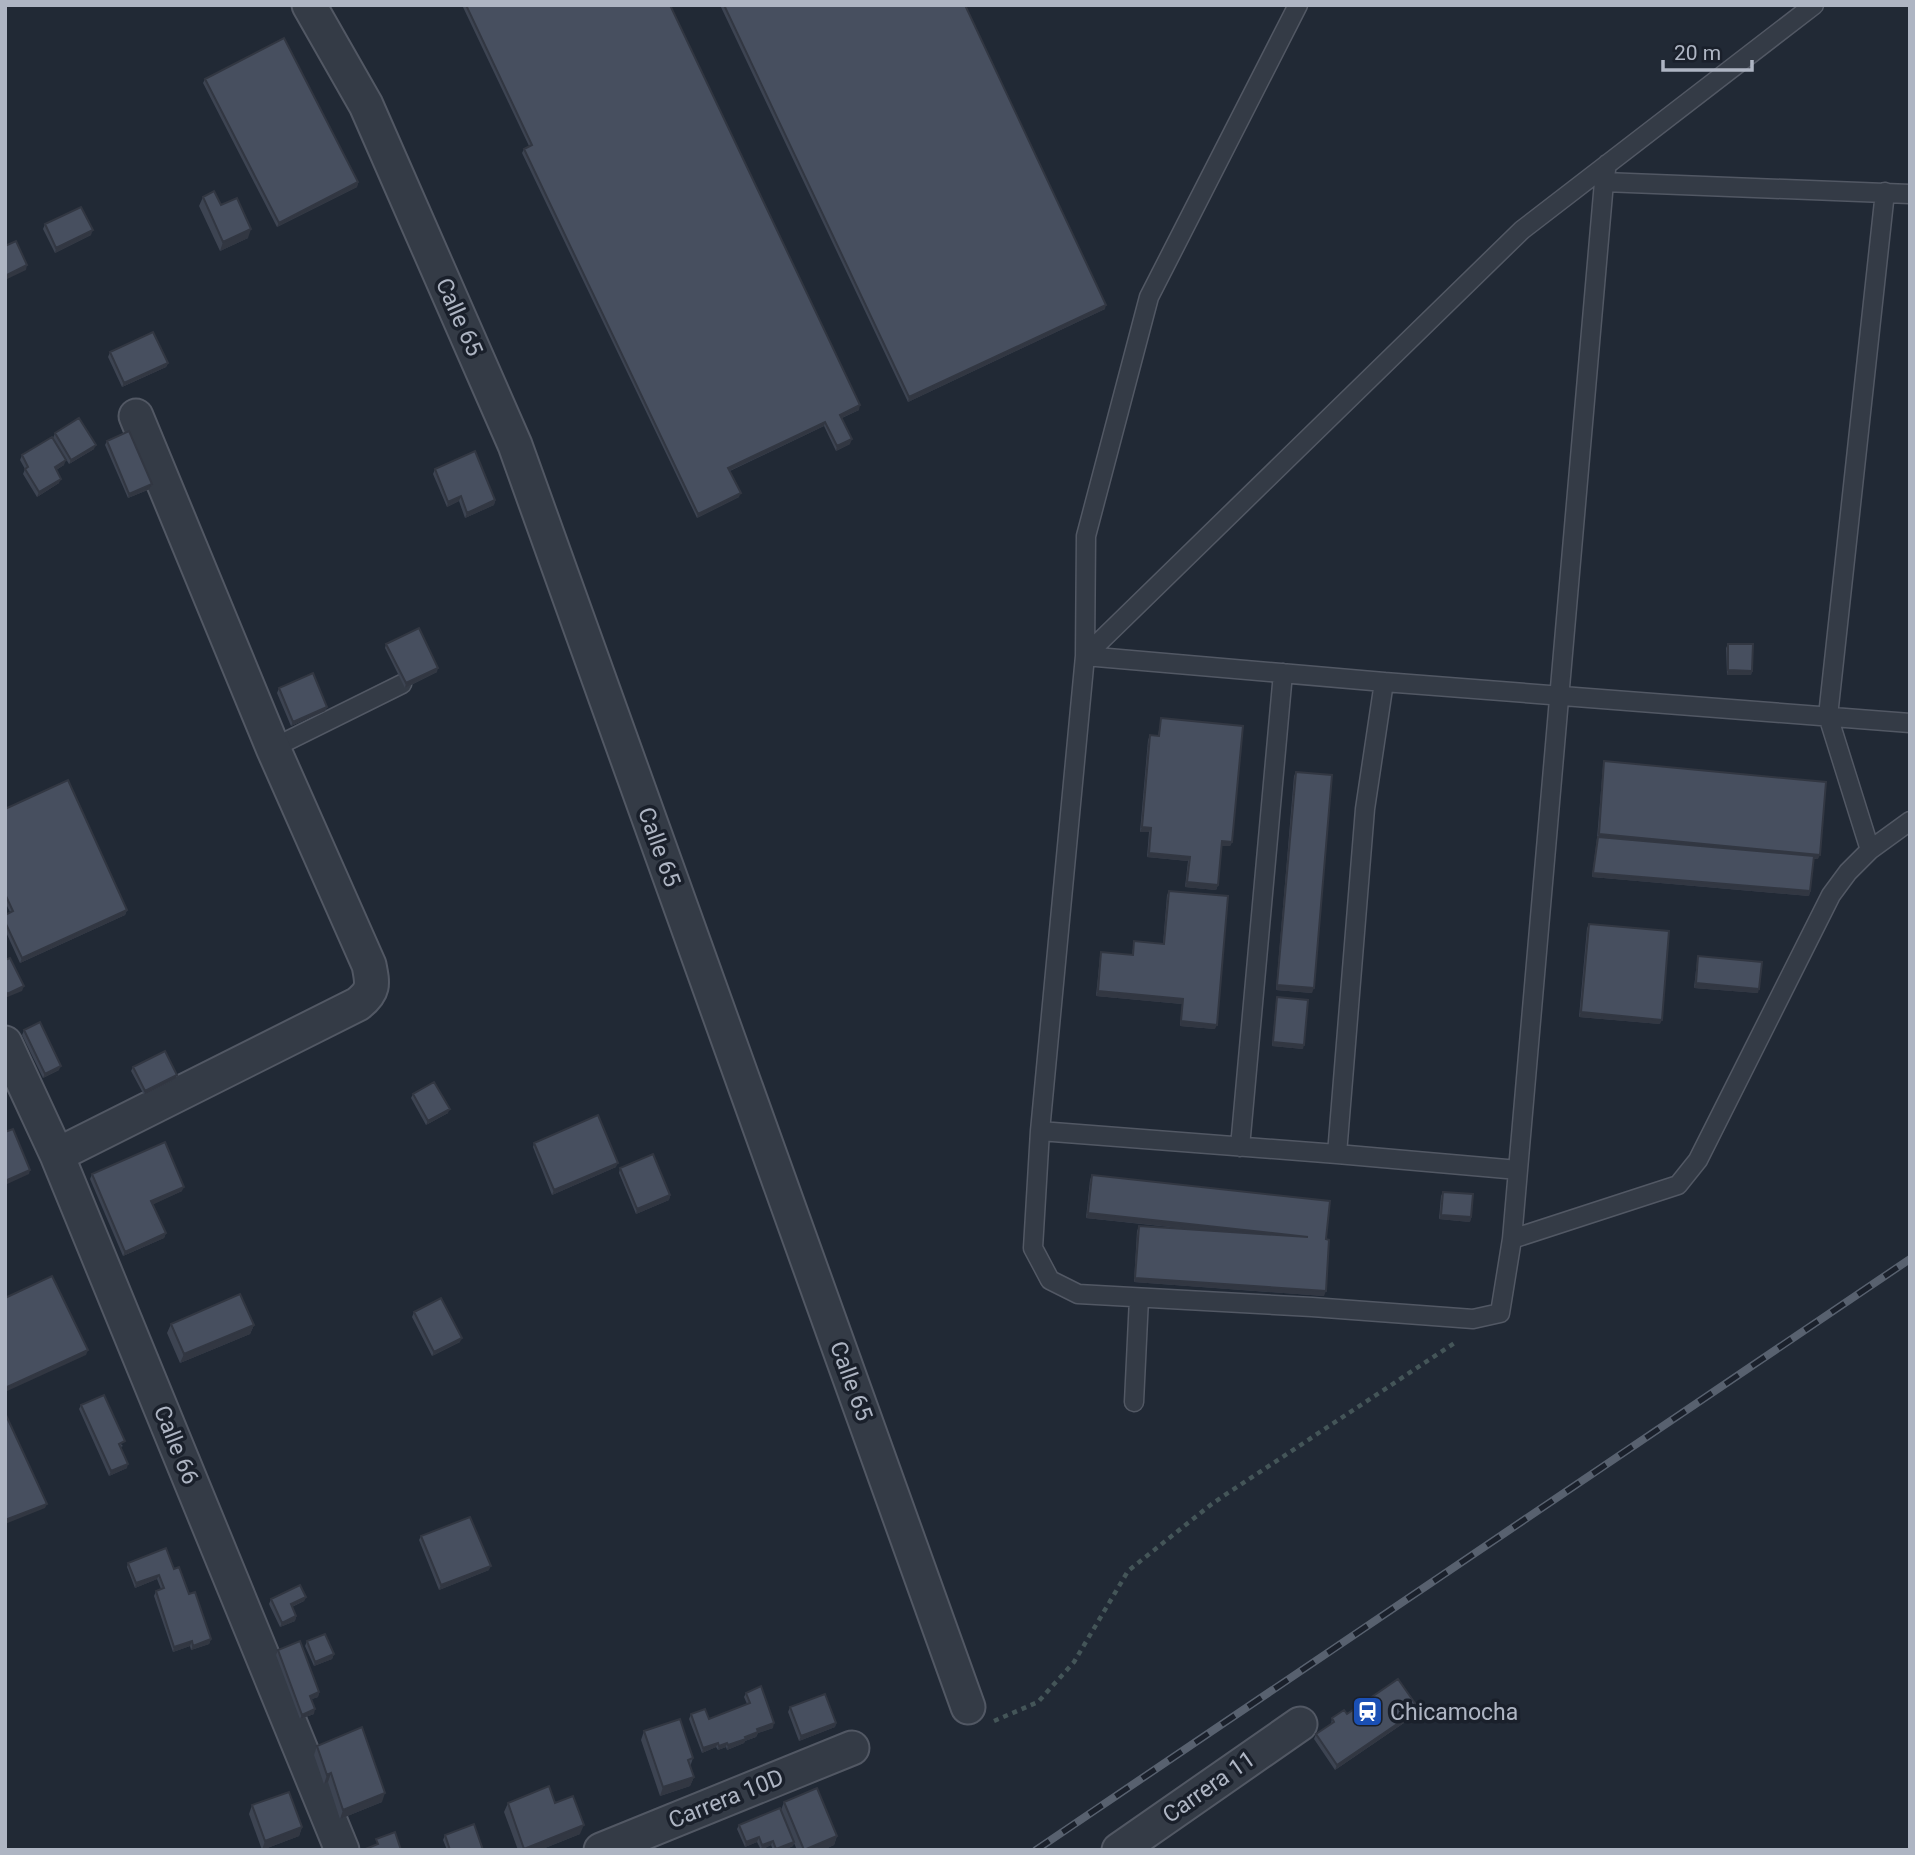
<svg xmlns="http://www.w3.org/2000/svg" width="1915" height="1855" viewBox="0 0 1915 1855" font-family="Roboto,sans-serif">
  <rect width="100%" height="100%" fill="#212935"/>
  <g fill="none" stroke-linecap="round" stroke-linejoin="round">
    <defs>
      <path id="lane" d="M1298,5L1149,297L1086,536L1085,656L1040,1131L1033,1248L1050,1280L1078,1294L1312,1307L1473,1319L1500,1313L1512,1239L1604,182L1607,164
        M1604,182L1910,194
        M1085,656L1522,230L1814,5
        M1085,656L1384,682L1910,723
        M273,748L402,684
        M1870,850L1828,716L1885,192
        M1040,1131L1337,1154L1518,1170
        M1240,1147L1283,673
        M1337,1154L1365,809L1384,682
        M1512,1239L1678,1185L1698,1160L1831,895L1848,872L1870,850L1910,821
        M1134,1402L1139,1298"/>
      <path id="street" d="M309,5L366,105L515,445L968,1707
        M5,1043L57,1155L342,1850
        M57,1155L358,1004C374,991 373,985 369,965L273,748L136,416
        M601,1850L852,1748
        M1119,1850L1300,1724"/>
    </defs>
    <use href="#lane" stroke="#525864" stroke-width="21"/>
    <use href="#street" stroke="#525864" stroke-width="37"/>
    <path stroke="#445558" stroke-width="4.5" stroke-dasharray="5 5" stroke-linecap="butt" d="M994,1721L1038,1702L1074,1662L1128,1571L1213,1503L1456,1342"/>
    <use href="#lane" stroke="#343b46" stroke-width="18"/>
    <use href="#street" stroke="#343b46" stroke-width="33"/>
    <defs>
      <path id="rail" d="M1036,1850L1910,1259"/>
    </defs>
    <use href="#rail" stroke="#58616f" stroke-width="8"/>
    <use href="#rail" stroke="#1a202b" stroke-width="5" stroke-dasharray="16" stroke-linecap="butt"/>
  </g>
  <path fill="#3d4452" d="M462,5H670L859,410L842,418L850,444L836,451L824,426L730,471L739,497L697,518L522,153L524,149L529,146Z
    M720,5H965L1105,309L908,402Z
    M205,79L358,182L357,187L277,227L203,83Z
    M203,197L221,205L248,238L220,251L199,206Z
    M45,224L91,235L55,253L43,229Z
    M110,352L168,363L166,367L122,387L108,357Z
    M55,433L94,449L69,464L53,438Z
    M107,441L152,484L150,489L128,498L105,445Z
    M22,455L64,465L56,470L59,483L37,497L23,474L25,469L20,460Z
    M435,469L495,500L494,505L465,518L459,501L447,507L433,474Z
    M386,644L437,672L405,688L385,648Z
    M1728,644L1752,671L1751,675H1727L1726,648Z
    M279,688L327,707L325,711L291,726L277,693Z
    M1161,718L1232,842L1230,846H1222L1218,885L1216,890L1185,887L1188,861L1147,857L1149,832H1140L1148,740L1150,735L1158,736Z
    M1604,761L1818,859H1814L1810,891L1809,896L1592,877L1597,838L1603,766Z
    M1296,772L1312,993L1276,990L1294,776Z
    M5,809L127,910L125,915L20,963L5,930V915L10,912L5,902Z
    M1169,891L1215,1029L1180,1026L1182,1004L1096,996L1100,956L1101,952L1132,955L1134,941L1163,944L1167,895Z
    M1589,924L1660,1024L1579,1017L1587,928Z
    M1698,956L1758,993L1694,988L1697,961Z
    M1277,997L1303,1049L1272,1046L1276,1002Z
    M24,1030L59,1070L43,1078L22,1035Z
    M133,1067L175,1079L144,1095L131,1071Z
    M413,1094L448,1113L426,1125L411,1098Z
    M534,1143L616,1167L552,1195L533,1147Z
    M620,1168L670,1195L669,1200L636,1214L619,1173Z
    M92,1174L182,1191L153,1204L166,1233L164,1238L123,1256L90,1179Z
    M1092,1175L1326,1239L1324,1296L1134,1282L1137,1231L1139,1226L1206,1231L1086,1218L1090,1180Z
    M1443,1192L1471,1217L1470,1222L1439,1219L1441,1196Z
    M414,1312L460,1342L432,1356L412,1317Z
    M171,1324L254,1325L250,1334L180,1363L167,1333Z
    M81,1405L123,1446L121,1447L127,1468L109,1476L79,1409Z
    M421,1536L489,1570L439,1590L419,1540Z
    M128,1563L174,1569L189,1594L211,1639L209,1644L191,1650L190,1646L173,1652L154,1596L156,1591L161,1589L157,1579L135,1588L127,1567Z
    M306,1597L304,1601L292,1607L296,1616L295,1621L280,1627L269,1604L271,1599Z
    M307,1641L334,1654L332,1659L314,1666L305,1646Z
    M278,1650L319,1692L318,1697L312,1699L314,1714L300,1719L276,1655Z
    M746,1693L773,1728L758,1733L756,1737L745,1741L744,1743L727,1750L726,1747L718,1750L716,1747L702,1753L689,1719L691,1714L709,1719L747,1704L744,1697Z
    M790,1707L836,1723L835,1727L799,1741L788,1712Z
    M1419,1709L1417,1714L1335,1770L1314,1739L1316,1734L1331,1724L1332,1718L1347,1714Z
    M644,1731L693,1758L690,1767L694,1777L690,1786L660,1796L641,1740Z
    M317,1746L382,1802L340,1819L328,1782L324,1784L314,1755Z
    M784,1802L837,1836L834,1845L823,1850H797L794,1843L793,1846L784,1850H773L771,1845L761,1850L757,1842L745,1847L737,1829L739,1825L781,1810Z
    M508,1803H555L580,1834L540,1850H518L504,1812Z
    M252,1805L302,1827L299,1836L262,1850L249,1814Z
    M445,1835L483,1850H447L443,1840Z"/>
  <path fill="#323742" d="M358,182L357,187L277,227L279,223Z
    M251,229L248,238L220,251L223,242Z
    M93,230L91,235L55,253L56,248Z
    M27,265L26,270L5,280V276Z
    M1106,305L1105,309L908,402L909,397Z
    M168,363L166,367L122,387L124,383Z
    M860,405L859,410L839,419L840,415Z
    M825,422L824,426L727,472L728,468Z
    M852,439L850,444L836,451L837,446Z
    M96,445L94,449L69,464L71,460Z
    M66,460L64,465L53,472L55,467Z
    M61,479L59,483L37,497L39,492Z
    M152,484L150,489L128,498L129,494Z
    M741,493L739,497L697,518L698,514Z
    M461,496L459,501L447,507L448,502Z
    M495,500L494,505L465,518L467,513Z
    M438,668L437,672L405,688L406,683Z
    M1728,670L1752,671L1751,675H1727Z
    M327,707L325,711L291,726L293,722Z
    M1142,827L1151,828L1149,832H1140Z
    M1599,834L1820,855L1818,859L1597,839Z
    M1222,841L1232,842L1230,846H1221Z
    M1149,853L1190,857L1188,861L1147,857Z
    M1593,873L1810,891L1809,896L1592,877Z
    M1187,882L1218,885L1216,890L1185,887Z
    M127,910L125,915L20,963L22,958Z
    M1696,983L1759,989L1758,993L1694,988Z
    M1277,985L1314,988L1312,993L1276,990Z
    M24,986L22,991L5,998L7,994Z
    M1098,991L1183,999L1182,1004L1096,996Z
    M1581,1012L1662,1020L1660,1024L1579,1017Z
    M1181,1021L1217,1025L1215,1029L1180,1026Z
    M1273,1042L1304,1045L1303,1049L1272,1046Z
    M61,1066L59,1070L43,1078L45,1074Z
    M177,1075L175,1079L144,1095L145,1091Z
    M450,1109L448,1113L426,1125L428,1121Z
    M618,1163L616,1167L552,1195L554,1190Z
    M30,1170L29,1174L5,1185V1181Z
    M184,1187L182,1191L150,1206L151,1201Z
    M670,1195L669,1200L636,1214L637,1209Z
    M1088,1213L1308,1237L1306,1241L1086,1218Z
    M1441,1215L1471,1217L1470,1222L1439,1219Z
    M166,1233L164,1238L123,1256L125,1252Z
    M1135,1278L1326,1291L1324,1296L1134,1282Z
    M254,1325L250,1334L180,1363L184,1354Z
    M462,1338L460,1342L432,1356L434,1352Z
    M88,1350L86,1355L5,1392V1388Z
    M128,1464L127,1468L109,1476L111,1471Z
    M47,1504L45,1508L5,1524V1520Z
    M491,1566L489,1570L439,1590L441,1585Z
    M159,1575L157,1579L135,1588L136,1583Z
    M306,1597L304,1601L289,1608L291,1604Z
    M296,1616L295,1621L280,1627L282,1623Z
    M211,1639L209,1644L191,1650L193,1646Z
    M192,1641L190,1646L173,1652L174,1647Z
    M334,1654L332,1659L314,1666L315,1662Z
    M319,1692L318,1697L309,1700L310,1696Z
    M315,1709L314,1714L300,1719L302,1715Z
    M1419,1709L1417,1714L1335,1770L1337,1765Z
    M774,1723L773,1728L758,1733L756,1737L745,1741L744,1743L727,1750L728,1745L757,1729Z
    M836,1723L835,1727L799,1741L801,1736Z
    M718,1743L716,1747L702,1753L703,1748Z
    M727,1743L726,1747L718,1750L719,1746Z
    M331,1773L328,1782L324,1784L327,1775Z
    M694,1777L690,1786L660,1796L663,1787Z
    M385,1793L382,1802L340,1819L343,1810Z
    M584,1825L580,1834L540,1850H523L524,1849Z
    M302,1827L299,1836L262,1850L265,1841Z
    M837,1836L834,1845L823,1850H805Z
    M759,1837L757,1842L745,1847L746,1842Z
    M773,1841L771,1845L761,1850L762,1845Z
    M794,1842L793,1846L784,1850H776Z"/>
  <path fill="#474f5f" stroke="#323742" stroke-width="2" d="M466,5H670L860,405L840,415L852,439L837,446L825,422L728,468L741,493L698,514L524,149L532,145Z
    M724,5H965L1106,305L909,397Z
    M284,38L358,182L279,223L205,79Z
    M214,191L221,205L237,198L251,229L223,242L203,197Z
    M81,207L93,230L56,248L45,224Z
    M16,241L27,265L5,276V246Z
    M153,332L168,363L124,383L110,352Z
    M79,418L96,445L71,460L55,433Z
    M129,431L152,484L129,494L107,441Z
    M52,437L66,460L55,467L61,479L39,492L25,469L28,467L22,455Z
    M475,451L495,500L467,513L461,496L448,502L435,469Z
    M419,628L438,668L406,683L386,644Z
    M1728,644H1753L1752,671L1728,670Z
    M313,673L327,707L293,722L279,688Z
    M1161,718L1243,726L1232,842L1222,841L1218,885L1187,882L1190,857L1149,853L1151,828L1142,827L1150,735L1159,736Z
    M1604,761L1826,782L1820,855L1599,834Z
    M1296,772L1332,775L1314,988L1277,985Z
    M68,780L127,910L22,958L5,922V915L13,911L5,894V809Z
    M1598,837L1814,856L1810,891L1593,873Z
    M1169,891L1228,896L1217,1025L1181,1021L1183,999L1098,991L1101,952L1133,955L1134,941L1164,944Z
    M1589,924L1669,931L1662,1020L1581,1012Z
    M1698,956L1762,962L1759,989L1696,983Z
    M10,958L24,986L7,994L5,990V960Z
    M1277,997L1308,1000L1304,1045L1273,1042Z
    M40,1022L61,1066L45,1074L24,1030Z
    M165,1051L177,1075L145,1091L133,1067Z
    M434,1082L450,1109L428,1121L413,1094Z
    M598,1115L618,1163L554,1190L534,1143Z
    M13,1129L30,1170L5,1181V1132Z
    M165,1142L184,1187L151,1201L166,1233L125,1252L92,1174Z
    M653,1154L670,1195L637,1209L620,1168Z
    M1092,1175L1330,1201L1326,1239L1329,1240L1326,1291L1135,1278L1139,1226L1308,1237L1088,1213Z
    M1443,1192L1473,1194L1471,1217L1441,1215Z
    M52,1276L88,1350L5,1388V1298Z
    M240,1294L254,1325L184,1354L171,1324Z
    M441,1298L462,1338L434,1352L414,1312Z
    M104,1395L125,1441L119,1444L128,1464L111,1471L81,1405Z
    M5,1413L47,1504L5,1520Z
    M470,1517L491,1566L441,1585L421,1536Z
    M166,1548L174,1569L179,1567L189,1594L195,1592L211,1639L193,1646L192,1641L174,1647L156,1591L164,1588L159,1575L136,1583L128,1563Z
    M300,1585L306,1597L291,1604L296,1616L282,1623L271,1599Z
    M325,1634L334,1654L315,1662L307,1641Z
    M300,1641L319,1692L310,1696L315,1709L302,1715L278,1650Z
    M1398,1679L1419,1709L1337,1765L1316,1734L1334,1722L1332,1718L1344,1710L1347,1714Z
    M761,1686L774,1723L757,1729L758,1732L745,1737L746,1739L728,1745L727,1743L719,1746L718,1743L703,1748L691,1714L705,1709L709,1719L750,1703L746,1693Z
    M825,1694L836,1723L801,1736L790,1707Z
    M680,1719L693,1758L688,1760L694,1777L663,1787L644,1731Z
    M362,1727L385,1793L343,1810L331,1773L327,1775L317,1746Z
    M549,1786L555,1803L573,1796L584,1825L524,1849L508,1803Z
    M817,1788L837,1836L804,1850L784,1802Z
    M289,1792L302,1827L265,1841L252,1805Z
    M780,1808L794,1842L776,1849L773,1841L762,1845L759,1837L746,1842L739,1825Z
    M474,1824L483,1850H450L445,1835Z
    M395,1832L401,1850H363L378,1844L376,1839Z"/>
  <defs>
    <symbol id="station-square" viewBox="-11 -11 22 22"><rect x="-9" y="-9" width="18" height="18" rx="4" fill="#1a4fb4" stroke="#1a202b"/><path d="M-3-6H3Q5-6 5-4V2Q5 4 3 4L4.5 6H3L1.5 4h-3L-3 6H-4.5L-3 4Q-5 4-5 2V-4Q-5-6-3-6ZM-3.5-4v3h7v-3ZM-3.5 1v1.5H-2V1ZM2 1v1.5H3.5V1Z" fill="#fff"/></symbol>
  </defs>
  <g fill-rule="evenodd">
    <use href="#station-square" x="1350" y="1694" width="35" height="35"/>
  </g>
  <g text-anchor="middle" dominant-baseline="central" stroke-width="7" stroke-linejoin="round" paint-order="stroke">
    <g font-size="23" fill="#aeb5c3" stroke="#1a202b">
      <text transform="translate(459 317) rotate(66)">Calle 65</text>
      <text transform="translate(659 847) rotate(70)">Calle 65</text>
      <text transform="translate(851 1381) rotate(70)">Calle 65</text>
      <text transform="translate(176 1445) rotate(68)">Calle 66</text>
      <text transform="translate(1209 1787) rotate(-35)">Carrera 11</text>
      <text transform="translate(726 1799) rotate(-22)">Carrera 10D</text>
    </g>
    <g font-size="23" fill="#aeb5c3" stroke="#1a202b" text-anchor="start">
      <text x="1390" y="1712">Chicamocha</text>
    </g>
  </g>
  <rect width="1915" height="1855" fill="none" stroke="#aeb5c3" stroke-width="14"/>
  <path d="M1663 60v10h89v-10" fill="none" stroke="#aeb5c3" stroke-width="3.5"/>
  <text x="1674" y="60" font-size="21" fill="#aeb5c3" stroke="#1a202b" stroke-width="5" paint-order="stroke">20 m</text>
</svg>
